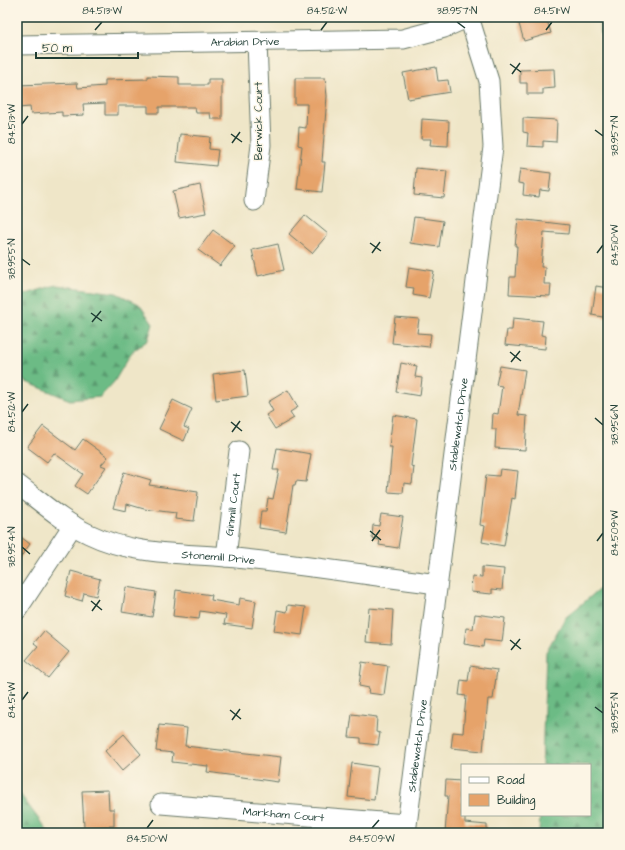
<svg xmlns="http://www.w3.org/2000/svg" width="625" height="850" viewBox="0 0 625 850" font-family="'Architects Daughter',sans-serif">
  <defs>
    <pattern id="forest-firs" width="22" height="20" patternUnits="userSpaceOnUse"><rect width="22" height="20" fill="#6cbb85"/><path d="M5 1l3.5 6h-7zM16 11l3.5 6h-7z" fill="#58996e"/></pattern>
  </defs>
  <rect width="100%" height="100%" fill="#fcf5e5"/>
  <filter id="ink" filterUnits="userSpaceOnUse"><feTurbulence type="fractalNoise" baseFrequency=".025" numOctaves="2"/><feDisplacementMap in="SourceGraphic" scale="8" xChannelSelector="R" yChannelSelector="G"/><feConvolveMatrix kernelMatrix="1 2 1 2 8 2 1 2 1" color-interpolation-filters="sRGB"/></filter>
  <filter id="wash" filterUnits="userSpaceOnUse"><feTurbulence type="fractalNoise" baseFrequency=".012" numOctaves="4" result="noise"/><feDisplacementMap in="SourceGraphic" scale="16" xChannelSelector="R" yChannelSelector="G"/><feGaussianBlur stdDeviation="0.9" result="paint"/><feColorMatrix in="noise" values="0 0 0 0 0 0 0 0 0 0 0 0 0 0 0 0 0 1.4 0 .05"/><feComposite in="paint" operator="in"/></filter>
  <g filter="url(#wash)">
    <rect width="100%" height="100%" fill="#efe6c8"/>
    <path fill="url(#forest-firs)" stroke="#467c5c" d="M598,17H608V71Z
      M56,285L116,293L139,304L153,324L148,340L131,353L114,382L100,397L70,400L24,381L17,373V299L23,295Z
      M608,582V833H539L540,815H590V765H542L546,652L565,618Z
      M17,790L49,833H17Z"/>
    <g id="blocks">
      <path fill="#e6a36a" d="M517,17H546L551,33L524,41Z
        M436,67L438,81L448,80L450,92L408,99L403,73Z
        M554,69L555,88L543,89V94H527V83H520V70Z
        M148,76L179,77V85H208V79H222V119H211L210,113H196L195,107H159V113H148V106H118V115H105V103L83,104L84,115L62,116V112L31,114L30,107L18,108L17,85L77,83L78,88L105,86V80L148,79Z
        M295,78H325L327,96L322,162H325L322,192L297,189L302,146L298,145L299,127L306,128L307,104H295Z
        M523,118L557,120L556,142L543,141V147L527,146L528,133L523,132Z
        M422,119L449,121L448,146L430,145L431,139H421Z
        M180,134L210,137L209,149L218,150L216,166L177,162Z
        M416,168L447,171L444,198L414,195Z
        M520,169L551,173L549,191L540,190L539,197L523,195L524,184L518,183Z
        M200,185L206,213L179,218L173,191Z
        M305,215L328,234L312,253L289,234Z
        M414,217L443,221L439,247L410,243Z
        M518,219L569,225L568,234L544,232L541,267H545L544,284H551L550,296L509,294L510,277H515L517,246H515Z
        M213,230L235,246L220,266L198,250Z
        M278,244L284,270L258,276L252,250Z
        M409,267L434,271L429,298L413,295L414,288L406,287Z
        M596,286L608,288V318L592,315Z
        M395,317L419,319L417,333L431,334L429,347L392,343Z
        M513,318L543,321L541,335L546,336L545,349L505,345L507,330H512Z
        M401,363L417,366L415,377L422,378L420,396L396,392Z
        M500,366L525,370L518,415L527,416L525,450L495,448L496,429H492L493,413L498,414L502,386L496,385Z
        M245,370L248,396L216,400L213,374Z
        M288,390L298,407L290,412L294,418L275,429L266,415L273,411L268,402Z
        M173,400L192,409L184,427L189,429L184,441L159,429Z
        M393,415L417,419L411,466L414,467L412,484L404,483L403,493L388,492L392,447H389Z
        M43,426L75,450L83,439L108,457L101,465L106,467L87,494L75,486L83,474L54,453L47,462L27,447Z
        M277,448L311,454L306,482L296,481L295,485H293L286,532L259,528L261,511H266L268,498L273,499L279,470H273Z
        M500,469L518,471L515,499L512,498L504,546L482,542L485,526L480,525L486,475L499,476Z
        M124,472L151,480L149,485L198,492L194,521L175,519L176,513L144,509L127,504L126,511L113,508Z
        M381,514L403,517L398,548L379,545L380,540L372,538L373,525L379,526Z
        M17,534L30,544L17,562Z
        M482,567L504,569L502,590L492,589V594L471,592L472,576L482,577Z
        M71,571L100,579L96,596L84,593L82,601L65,596Z
        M126,587L156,592L152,617L122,612Z
        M176,590L212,595L211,600L239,605L240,598L256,601L252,628L224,624L226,615L200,611L199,619L173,616Z
        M288,605L306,607L302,635L274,631L277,610L287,612Z
        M369,608L393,610L391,644L366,642Z
        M475,614L505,618L502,642L484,640L483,647L464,644L466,628L473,629Z
        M44,631L69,652L48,678L26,660L38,646L34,643Z
        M362,662L388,666L384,695L368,693L369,688L359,686Z
        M470,666L497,670L493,699H488L483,751L451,748L453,732L463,733L466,696L459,695L461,680L468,681Z
        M352,714L377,717L376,732L380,733L378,745L361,743V738L349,737Z
        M159,725L187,728L185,746L281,757L278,782L207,772L208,766L172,762L173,753L156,751Z
        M124,734L141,754L122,771L105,751Z
        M352,763L378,767L374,800L348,797Z
        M446,780L462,781V815H465V823L487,825V833H445L448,796H445Z
        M108,790L109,809H114V826L84,827L82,791Z"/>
    </g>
  </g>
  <g filter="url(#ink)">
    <use href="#blocks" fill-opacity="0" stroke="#687868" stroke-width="1"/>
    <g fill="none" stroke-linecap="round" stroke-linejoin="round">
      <defs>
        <g id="minor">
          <path id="s1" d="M17,45L403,39L444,28L469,17"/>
          <path d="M254,201L261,145L257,42"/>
          <path id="s2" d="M17,484C40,501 63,522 89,534C132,555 180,553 226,557C297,564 367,575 437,584"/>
          <path id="s3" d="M226,557L239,451"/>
          <path d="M17,610L73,525"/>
          <path id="s4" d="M161,804L406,824"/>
          <path id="s5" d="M406,833L493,147L489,81L469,17"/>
        </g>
      </defs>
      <use href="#minor" stroke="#687868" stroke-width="21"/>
      <use href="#minor" stroke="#fff" stroke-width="19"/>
    </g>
  </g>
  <path fill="none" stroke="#1f3d34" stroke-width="1.5" d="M457,22L465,28M95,30L102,22M321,30L327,22M546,30L552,22M510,64L521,72M512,74L520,63M22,124L28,116M595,130L603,136M231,134L242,142M232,143L240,132M370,243L381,251M372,253L380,242M597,253L603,245M22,259L30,265M91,313L102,321M92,322L101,311M510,352L521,361M511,362L520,351M22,412L28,404M595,418L603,425M231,422L242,431M232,432L240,421M370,531L381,540M372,541L380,530M597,541L603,533M22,547L30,554M91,601L102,610M92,611L100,600M510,640L521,649M511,650L520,639M22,700L28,692M595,707L603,713M230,710L241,719M232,720L240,709M147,828L153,820M372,828L379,820"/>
  <g text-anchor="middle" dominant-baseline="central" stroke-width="3" stroke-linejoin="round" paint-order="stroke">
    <g font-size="11" fill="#1f3d34" stroke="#fcf5e5">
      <text stroke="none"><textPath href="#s1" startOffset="228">Arabian Drive</textPath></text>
      <text transform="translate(258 121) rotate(-90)">Berwick Court</text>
      <text stroke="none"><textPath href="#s5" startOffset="412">Stablewatch Drive</textPath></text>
      <text stroke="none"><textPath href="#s3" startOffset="53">Ginmill Court</textPath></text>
      <text stroke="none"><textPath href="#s2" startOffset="220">Stonemill Drive</textPath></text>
      <text stroke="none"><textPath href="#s5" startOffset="88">Stablewatch Drive</textPath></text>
      <text stroke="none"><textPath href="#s4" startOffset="123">Markham Court</textPath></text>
    </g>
  </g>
  <rect width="625" height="850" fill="none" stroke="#fcf5e5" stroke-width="44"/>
  <rect x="461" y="764" width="130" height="52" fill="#fcf5e5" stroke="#a4ab9e"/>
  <rect x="469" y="777" width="20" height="6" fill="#ffffff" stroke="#a4ab9e"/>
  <text x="497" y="784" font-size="12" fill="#1f3d34">Road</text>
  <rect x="469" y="794" width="20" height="12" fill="#e6a36a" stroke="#a4ab9e"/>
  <text x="497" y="804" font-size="12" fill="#1f3d34">Building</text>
  <path d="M36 52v6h102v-6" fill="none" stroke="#1f3d34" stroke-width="2"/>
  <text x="42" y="52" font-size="12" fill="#1f3d34" stroke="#fcf5e5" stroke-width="3" paint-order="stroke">50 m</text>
  <rect x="22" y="22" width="581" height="806" fill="none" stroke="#1f3d34" stroke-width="1.5"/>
  <g font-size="10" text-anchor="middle" fill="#1f3d34">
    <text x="102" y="14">84.513°W</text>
    <text x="327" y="14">84.512°W</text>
    <text x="457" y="14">38.957°N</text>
    <text x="552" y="14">84.511°W</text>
    <text transform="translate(11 124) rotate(-90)" y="4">84.513°W</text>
    <text transform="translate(614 136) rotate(-90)" y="4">38.957°N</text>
    <text transform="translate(614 245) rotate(-90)" y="4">84.510°W</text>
    <text transform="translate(11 259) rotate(-90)" y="4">38.955°N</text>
    <text transform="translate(11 412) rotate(-90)" y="4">84.512°W</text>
    <text transform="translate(614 425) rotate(-90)" y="4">38.956°N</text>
    <text transform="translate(614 533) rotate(-90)" y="4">84.509°W</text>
    <text transform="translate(11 547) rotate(-90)" y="4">38.954°N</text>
    <text transform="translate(11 700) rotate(-90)" y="4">84.511°W</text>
    <text transform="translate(614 713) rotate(-90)" y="4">38.955°N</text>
    <text x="147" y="842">84.510°W</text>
    <text x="372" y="842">84.509°W</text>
  </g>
</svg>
